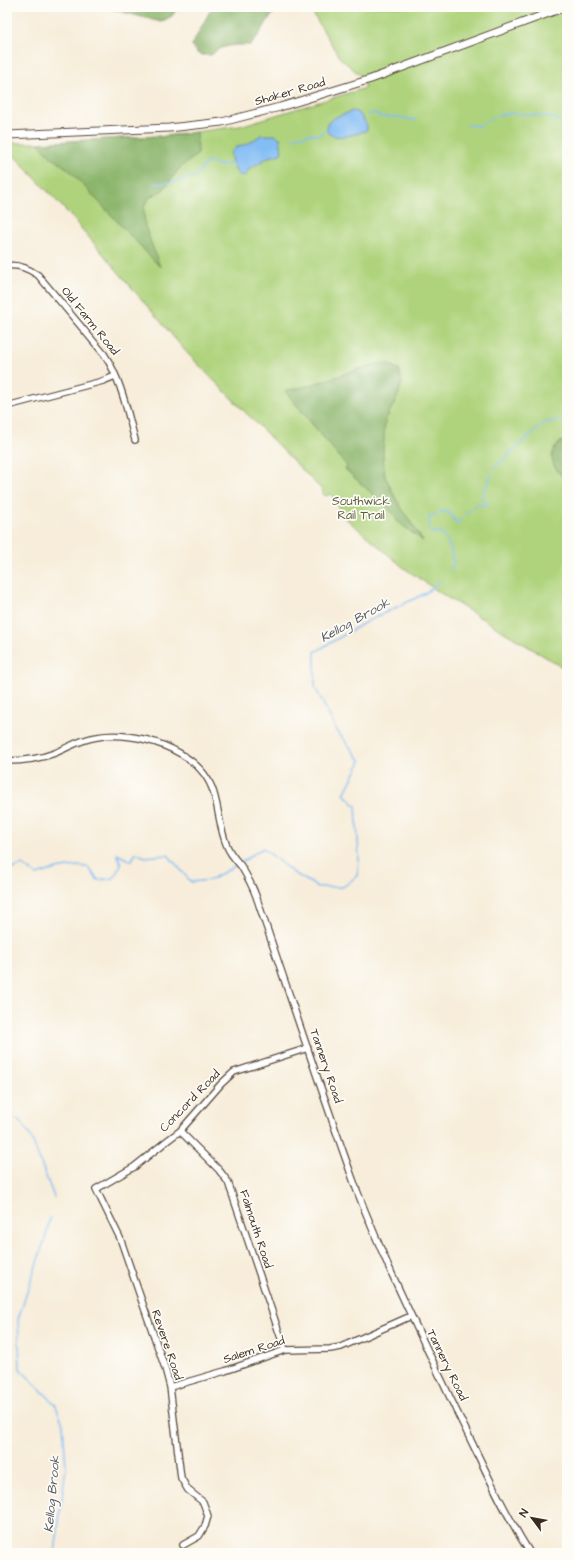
<svg xmlns="http://www.w3.org/2000/svg" width="574" height="1560" viewBox="0 0 574 1560" font-family="'Architects Daughter',sans-serif">
  <rect width="100%" height="100%" fill="#fdfcf7"/>
  <filter id="ink" filterUnits="userSpaceOnUse"><feTurbulence type="fractalNoise" baseFrequency=".025" numOctaves="2"/><feDisplacementMap in="SourceGraphic" scale="8" xChannelSelector="R" yChannelSelector="G"/><feConvolveMatrix kernelMatrix="1 2 1 2 8 2 1 2 1" color-interpolation-filters="sRGB"/></filter>
  <filter id="wash" filterUnits="userSpaceOnUse"><feTurbulence type="fractalNoise" baseFrequency=".012" numOctaves="4" result="noise"/><feDisplacementMap in="SourceGraphic" scale="16" xChannelSelector="R" yChannelSelector="G"/><feGaussianBlur stdDeviation="0.9" result="paint"/><feColorMatrix in="noise" values="0 0 0 0 0 0 0 0 0 0 0 0 0 0 0 0 0 1.4 0 .05"/><feComposite in="paint" operator="in"/></filter>
  <g filter="url(#wash)">
    <rect width="100%" height="100%" fill="#f7edda"/>
    <path fill="#afd37c" stroke="#757e4d" d="M311,7H567V670L448,598L404,568L343,516L331,494L325,496L321,493L323,491L188,354L70,215L7,148V143H38L159,136V137L240,126L365,88L361,76L340,58L310,9Z"/>
    <path fill="#8bb56c" stroke="#637045" d="M103,7H178L172,16L161,22Z
      M212,7H280C267,17 263,33 250,45C236,45 222,44 211,55H203L197,53L192,45Z
      M197,132L198,154L180,168L163,190L150,197L144,206V214L145,226L160,267L68,169L51,157L38,143L159,136V137Z
      M375,364H389L399,370L402,382L398,396L385,421L383,456L385,476L396,499L423,541L397,521L394,514L345,469L347,466L285,391L307,386Z
      M567,438V481C550,466 544,451 567,438Z"/>
    <path fill="#83bdf4" stroke="#5f7489" d="M352,111C360,111 363,119 367,125V130C359,134 327,143 327,129C327,126 328,122 331,120C336,116 346,114 352,111Z
      M261,135H275L280,138L282,152L278,155L269,157L249,169L245,176L239,175L235,170L230,155L232,151L235,148L249,143Z"/>
    <g fill="none" stroke-linecap="round" stroke-linejoin="round">
      <path stroke="#83bdf4" stroke-width="1.5" d="M367,115L374,113L382,117H396L416,120
        M467,125L479,126L485,121L497,116L509,113L546,116L567,123
        M293,138L311,134L319,135L327,129
        M154,184C164,183 190,180 198,174C202,170 203,165 208,162L223,166L234,162
        M494,468L544,423L567,418
        M465,515L474,506L479,504L484,506L487,504V501L482,498C483,489 490,483 491,474
        M452,570C455,558 449,539 440,532L433,533L429,529V517L443,511L450,513L457,524L460,522V519
        M240,863L263,848L292,872L318,887H343L357,876L359,859L356,806L344,794L361,761L337,731L315,687V652L366,622L426,593L440,581
        M7,882L11,875L9,870L23,865L37,875C53,869 71,864 88,867L98,880L114,878L121,864L117,854L131,861L136,853L145,857L168,855L191,882L210,880L237,865
        M7,1117L19,1120L30,1135L54,1197
        M50,1218L46,1236L18,1319L20,1369L55,1404L63,1424L66,1467L55,1553"/>
    </g>
  </g>
  <g filter="url(#ink)">
    <g fill="none" stroke-linecap="round" stroke-linejoin="round">
      <defs>
        <path id="minor" d="M7,266C18,264 29,269 38,275L104,354C121,379 127,411 135,440
          M7,406L103,381L115,376
          M7,761C23,761 39,759 55,753C69,747 81,739 97,737C135,730 197,749 212,788C219,806 219,828 227,846C230,854 236,860 241,866C247,876 252,885 256,896C289,993 321,1091 356,1188C385,1264 421,1336 456,1410C480,1458 501,1507 530,1553
          M180,1131L219,1170L228,1182L285,1350
          M170,1387L225,1371L285,1350L330,1349L341,1347L411,1316
          M183,1545L199,1536L205,1526L208,1516L203,1502L188,1490L181,1478L170,1387L165,1368L120,1238L96,1189L134,1167L168,1140L180,1131L221,1084L234,1072L308,1048"/>
        <path id="tertiary" d="M7,135L169,128L222,122L280,107L371,79L565,7"/>
      </defs>
      <use href="#minor" stroke="#57473a" stroke-width="8"/>
      <use href="#tertiary" stroke="#57473a" stroke-width="9"/>
      <use href="#minor" stroke="#fff" stroke-width="5.5"/>
      <use href="#tertiary" stroke="#fff" stroke-width="7"/>
    </g>
  </g>
  <g text-anchor="middle" dominant-baseline="central" stroke-width="3.5" stroke-linejoin="round" paint-order="stroke">
    <g font-size="12" fill="#3b2a1e" stroke="#fdfcf7">
      <text transform="translate(290 92) rotate(-16)">Shaker Road</text>
      <text transform="translate(90 321) rotate(51)">Old Farm Road</text>
      <text transform="translate(326 1066) rotate(71)">Tannery Road</text>
      <text transform="translate(190 1101) rotate(-46)">Concord Road</text>
      <text transform="translate(256 1229) rotate(72)">Falmouth Road</text>
      <text transform="translate(167 1345) rotate(71)">Revere Road</text>
      <text transform="translate(254 1350) rotate(-18)">Salem Road</text>
      <text transform="translate(447 1365) rotate(64)">Tannery Road</text>
    </g>
    <g font-size="12" fill="#5e5d3a" stroke="#fdfcf7">
      <text x="361" y="501">Southwick<tspan x="361" dy="14">Rail Trail</tspan></text>
    </g>
    <g font-size="13" font-style="italic" fill="#51565e" stroke="#fdfcf7">
      <text transform="translate(355 620) rotate(-29)">Kellog Brook</text>
      <text transform="translate(52 1494) rotate(-85)">Kellog Brook</text>
    </g>
  </g>
  <rect width="574" height="1560" fill="none" stroke="#fdfcf7" stroke-width="24"/>
  <g transform="translate(532 1518) rotate(302)" stroke="#fdfcf7" stroke-width="3" paint-order="stroke">
  <path d="M0-3L7 15L0 10L-7 15Z" fill="#3b2a1e"/>
  <text y="-6" font-size="11" font-weight="bold" text-anchor="middle" fill="#3b2a1e">N</text>
  </g>
</svg>
